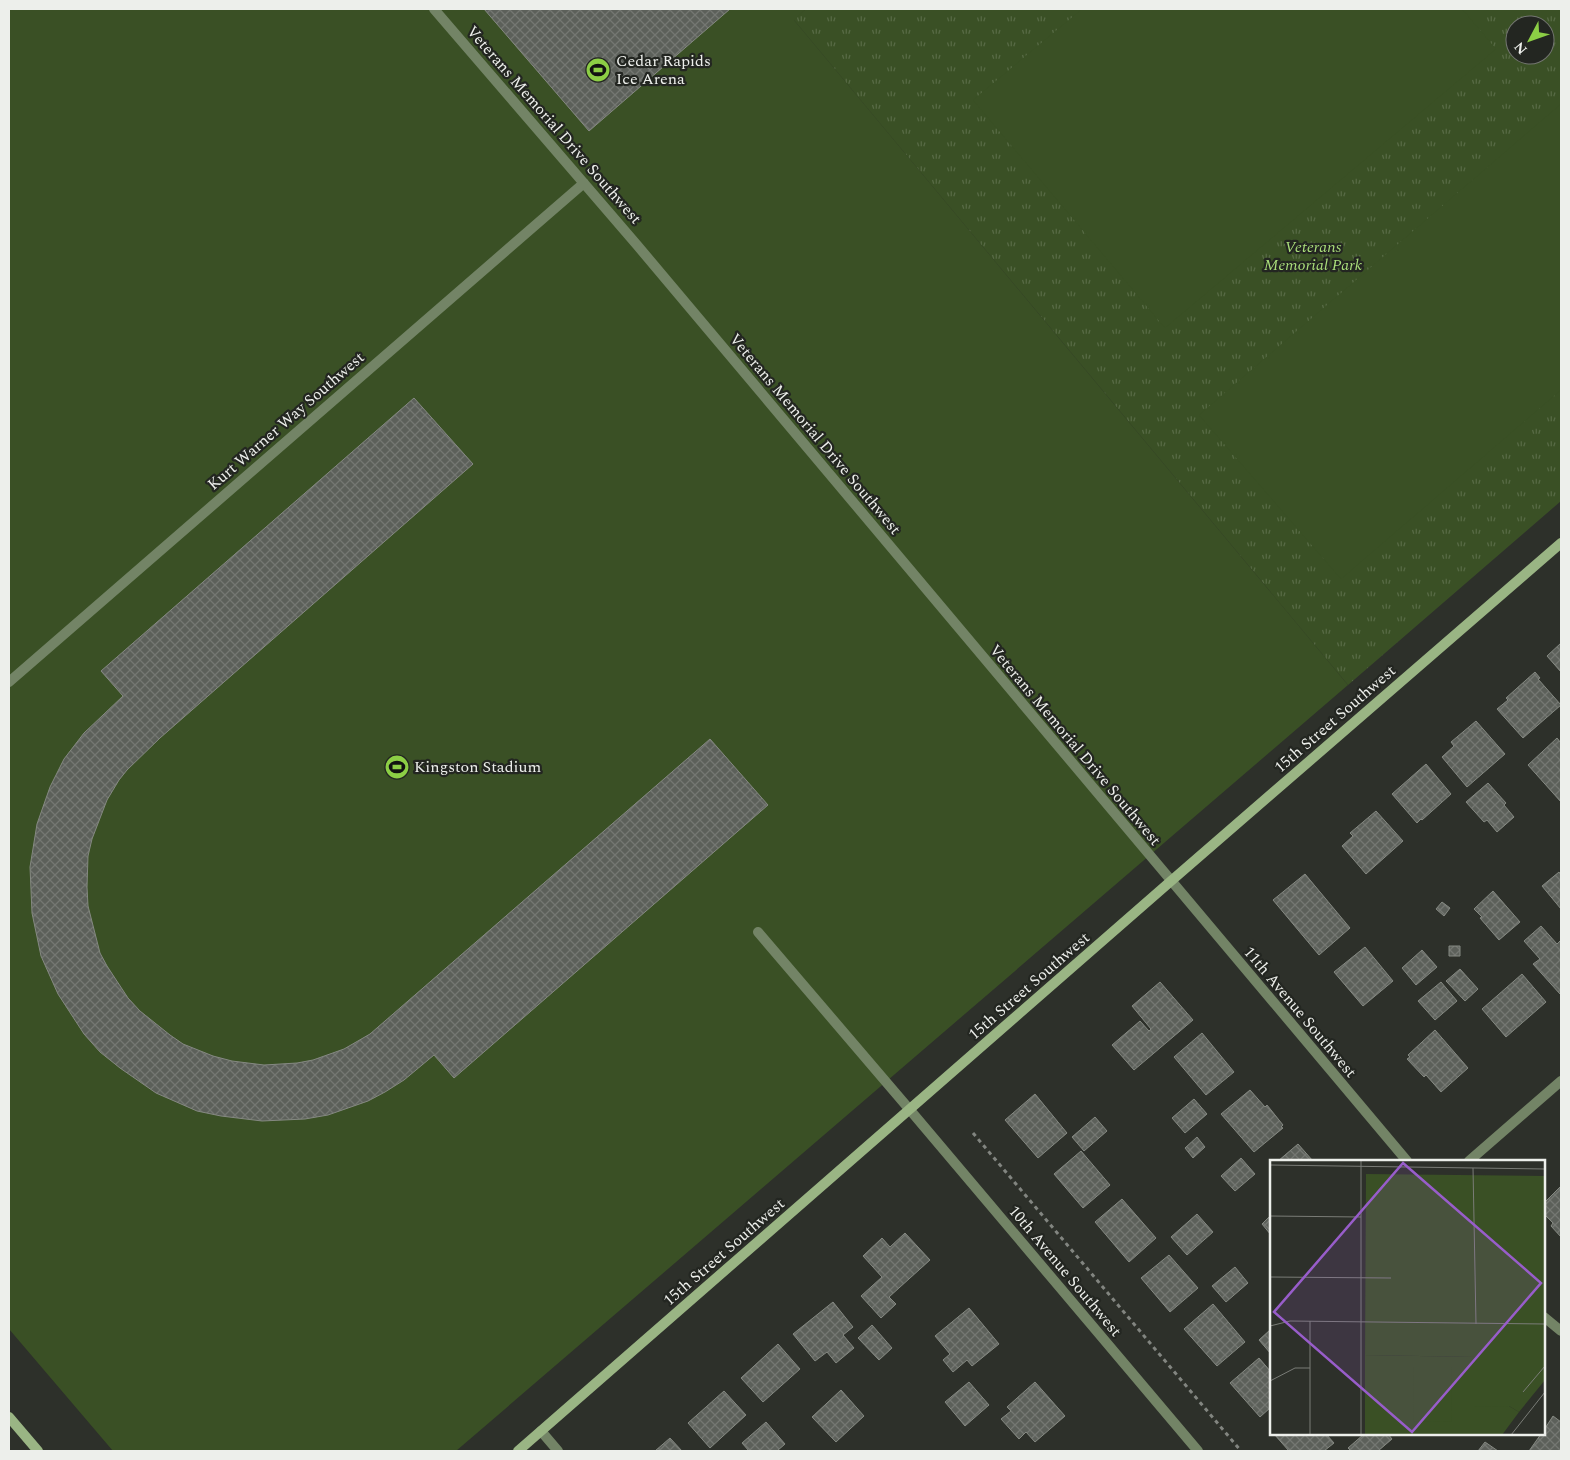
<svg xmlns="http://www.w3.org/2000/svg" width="1570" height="1460" viewBox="0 0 1570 1460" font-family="Spectral,serif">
  <defs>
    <pattern id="grass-tufts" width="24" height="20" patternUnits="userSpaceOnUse" patternTransform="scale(1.25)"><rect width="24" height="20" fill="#3a5025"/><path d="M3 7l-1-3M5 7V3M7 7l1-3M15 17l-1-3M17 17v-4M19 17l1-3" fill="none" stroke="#576a45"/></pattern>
    <pattern id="building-cross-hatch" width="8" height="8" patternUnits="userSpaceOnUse" patternTransform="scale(1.25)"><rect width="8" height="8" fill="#5c605a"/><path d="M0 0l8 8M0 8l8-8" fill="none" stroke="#747772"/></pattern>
  </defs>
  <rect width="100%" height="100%" fill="#2d302a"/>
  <path fill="url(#grass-tufts)" fill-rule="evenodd" d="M806,9H1561V501L1348,685L793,19ZM1515,25H1545V55H1515Z"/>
  <path fill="#3a5025" d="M9,9H806L794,20L1348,685L456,1451H113L9,1329Z
    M1082,9H1462L1496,49L1165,328L973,100Z
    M1561,104V390L1341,579L1199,415Z"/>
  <path fill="url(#building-cross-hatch)" stroke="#858982" d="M484,9H730L589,131Z
    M414,398L473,464L160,738L127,770L119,780L107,800L92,839L88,856L87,887L88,906L100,953L107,966L128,998L140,1011L170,1035L183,1044L213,1056L232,1061L264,1065L297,1063L313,1060L344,1049L370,1034L710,739L768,805L454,1078L434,1055L404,1080L385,1092L368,1101L328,1115L305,1119L262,1121L221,1116L197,1111L156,1093L120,1068L100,1052L84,1034L58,994L41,956L32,913L30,867L37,824L50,787L64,759L84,733L123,696L101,671Z
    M1561,643V672L1547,656Z
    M1535,672L1540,678L1538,679L1561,705L1523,738L1497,709L1508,700L1506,698Z
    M1476,721L1505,754L1467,787L1442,757L1454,746L1451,742Z
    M1557,738L1561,743V802L1528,765Z
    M1426,764L1451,794L1422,820L1421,819L1417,823L1392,794Z
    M1488,783L1506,803L1504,805L1514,817L1497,832L1487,820L1484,822L1466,802Z
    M1376,811L1403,841L1366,874L1342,846L1353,836L1350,833Z
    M1559,872L1561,875V909L1542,886Z
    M1305,874L1350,928L1319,955L1273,900Z
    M1493,891L1520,922L1499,940L1480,918L1482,917L1474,909Z
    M1442,902L1450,908L1444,916L1436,909Z
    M1541,926L1557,944L1561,940V993L1560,994L1533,964L1540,959L1524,941Z
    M1449,946H1460V956H1449Z
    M1365,947L1393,981L1363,1006L1334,972Z
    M1422,950L1437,967L1416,985L1402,968Z
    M1460,969L1478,989L1465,1001L1446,981Z
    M1522,974L1546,1002L1506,1037L1482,1009Z
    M1160,982L1193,1020L1134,1070L1112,1045L1140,1021L1149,1031L1151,1029L1132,1006Z
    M1441,982L1457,1001L1435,1020L1418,1001Z
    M1435,1030L1468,1068L1441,1092L1426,1075L1424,1077L1407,1059L1410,1057L1408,1055Z
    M1202,1033L1234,1072L1206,1095L1174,1057Z
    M1250,1090L1265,1107L1267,1105L1283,1125L1281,1127L1283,1128L1254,1152L1221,1114Z
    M1035,1094L1067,1133L1038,1158L1005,1120Z
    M1194,1099L1207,1114L1185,1133L1172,1118Z
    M1095,1117L1107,1131L1084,1151L1072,1137Z
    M1197,1137L1205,1147L1193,1158L1185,1148Z
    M1298,1144L1313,1161H1278Z
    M1081,1151L1110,1185L1083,1208L1054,1174Z
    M1241,1158L1255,1174L1235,1191L1221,1176Z
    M1561,1186V1237L1551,1226L1553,1223L1544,1214V1203Z
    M1122,1199L1156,1238L1129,1262L1095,1222Z
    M1197,1214L1213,1232L1187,1255L1171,1237Z
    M1271,1215V1235L1262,1224Z
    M905,1233L930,1260L889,1297L896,1304L881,1318L861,1296L882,1277L863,1256L882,1238L890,1247Z
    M1169,1255L1198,1288L1170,1312L1141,1278Z
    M1235,1267L1248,1283L1226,1302L1212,1286Z
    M833,1302L853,1327L843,1335L854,1348L836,1363L827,1352L815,1361L793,1334Z
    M1213,1304L1245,1342L1217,1366L1184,1329Z
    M969,1308L999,1344L972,1366L967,1360L953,1372L943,1360L950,1354L935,1336Z
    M872,1325L892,1348L879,1360L858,1338Z
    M1271,1329V1354L1259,1340Z
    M778,1344L800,1369L763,1402L741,1378Z
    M1259,1358L1271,1372V1407L1260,1417L1230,1383Z
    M969,1382L989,1405L965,1426L945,1402Z
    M1035,1382L1065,1416L1035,1442L1026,1432L1019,1439L1001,1419L1011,1411L1007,1407Z
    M841,1390L864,1416L836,1442L812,1417Z
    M724,1391L746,1415L710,1448L688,1423Z
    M1553,1416L1561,1422V1451H1529L1541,1434H1544V1430Z
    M766,1422L785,1444L777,1451H749L742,1443Z
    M1274,1434H1326L1334,1443L1324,1451H1289Z
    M1364,1434H1388L1392,1439L1378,1451H1351L1348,1448Z
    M670,1438L682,1451H655Z
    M1485,1442L1498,1451H1478Z"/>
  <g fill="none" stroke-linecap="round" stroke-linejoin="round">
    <path stroke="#828580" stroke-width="3" stroke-dasharray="4 4" stroke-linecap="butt" d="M973,1133L1241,1451"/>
    <path stroke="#738466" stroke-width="10" d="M758,932L910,1110"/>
    <path stroke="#738466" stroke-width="10" d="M434,9L637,245L1407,1161
      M9,682L584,183
      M910,1110L1198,1451
      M1469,1161L1561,1081
      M1544,1317L1561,1331
      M541,1431L558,1451"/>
    <path stroke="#9ab584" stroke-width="10" d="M9,1417L38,1451
      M518,1451L1171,881L1561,543"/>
  </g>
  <defs>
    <symbol id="stadium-disc" viewBox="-11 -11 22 22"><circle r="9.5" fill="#8cce45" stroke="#232621"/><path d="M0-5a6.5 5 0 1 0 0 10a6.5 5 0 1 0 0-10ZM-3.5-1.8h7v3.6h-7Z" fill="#111"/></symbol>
  </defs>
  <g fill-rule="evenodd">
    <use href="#stadium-disc" x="584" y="56" width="28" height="28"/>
    <use href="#stadium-disc" x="383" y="753" width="28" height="28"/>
  </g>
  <g text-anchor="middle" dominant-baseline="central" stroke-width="4.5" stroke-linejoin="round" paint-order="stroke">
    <g font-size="16" fill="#edefeb" stroke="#232621" text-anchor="start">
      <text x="616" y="61">Cedar Rapids<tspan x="616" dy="18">Ice Arena</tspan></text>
      <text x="414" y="767">Kingston Stadium</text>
    </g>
    <g font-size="16" fill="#edefeb" stroke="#232621">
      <text transform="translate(554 125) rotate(49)">Veterans Memorial Drive Southwest</text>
      <text transform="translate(286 421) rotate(-41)">Kurt Warner Way Southwest</text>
      <text transform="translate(815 434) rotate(50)">Veterans Memorial Drive Southwest</text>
      <text transform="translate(1335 719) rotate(-41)">15th Street Southwest</text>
      <text transform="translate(1075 745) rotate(50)">Veterans Memorial Drive Southwest</text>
      <text transform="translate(1029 986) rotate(-41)">15th Street Southwest</text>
      <text transform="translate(1300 1012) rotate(50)">11th Avenue Southwest</text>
      <text transform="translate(724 1252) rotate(-41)">15th Street Southwest</text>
      <text transform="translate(1065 1271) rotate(50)">10th Avenue Southwest</text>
    </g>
    <g font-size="16" font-style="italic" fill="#a9dd7a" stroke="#232621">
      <text x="1313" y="247">Veterans<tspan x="1313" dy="18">Memorial Park</tspan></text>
    </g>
  </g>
  <g transform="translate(1270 1160)">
    <rect width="275" height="275" fill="#2d302a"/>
    <path d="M95,195L204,197V246H239L249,252L232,275H95Z" fill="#3a5025"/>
    <path d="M96,14L275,16V220L249,252L239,246L204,247V197L95,195ZM106,203H133V263H106ZM144,207H182L181,262L143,261Z" fill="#3a5025"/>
    <path fill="none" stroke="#7a7c77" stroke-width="1" d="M91,0V275M0,5L275,9M203,8L206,164M0,56L91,57M0,117L121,118M0,166L20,161L275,164M0,221L25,208H40M253,232L275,206M40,275V161M241,275L275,232"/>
    <path fill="#985dca" fill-opacity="0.15" stroke="#985dca" stroke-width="2.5" d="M133,3L271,123L142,272L4,152Z"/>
    <rect width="275" height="275" fill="none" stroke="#edefeb" stroke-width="2.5"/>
  </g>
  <rect width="1570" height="1460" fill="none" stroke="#edefeb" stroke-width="20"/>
  <g transform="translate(1530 40) rotate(229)"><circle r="24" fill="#232621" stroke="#747672"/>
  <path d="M0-4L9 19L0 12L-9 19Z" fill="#8cce45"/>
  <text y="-8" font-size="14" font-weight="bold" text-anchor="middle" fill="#edefeb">N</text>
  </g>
</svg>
